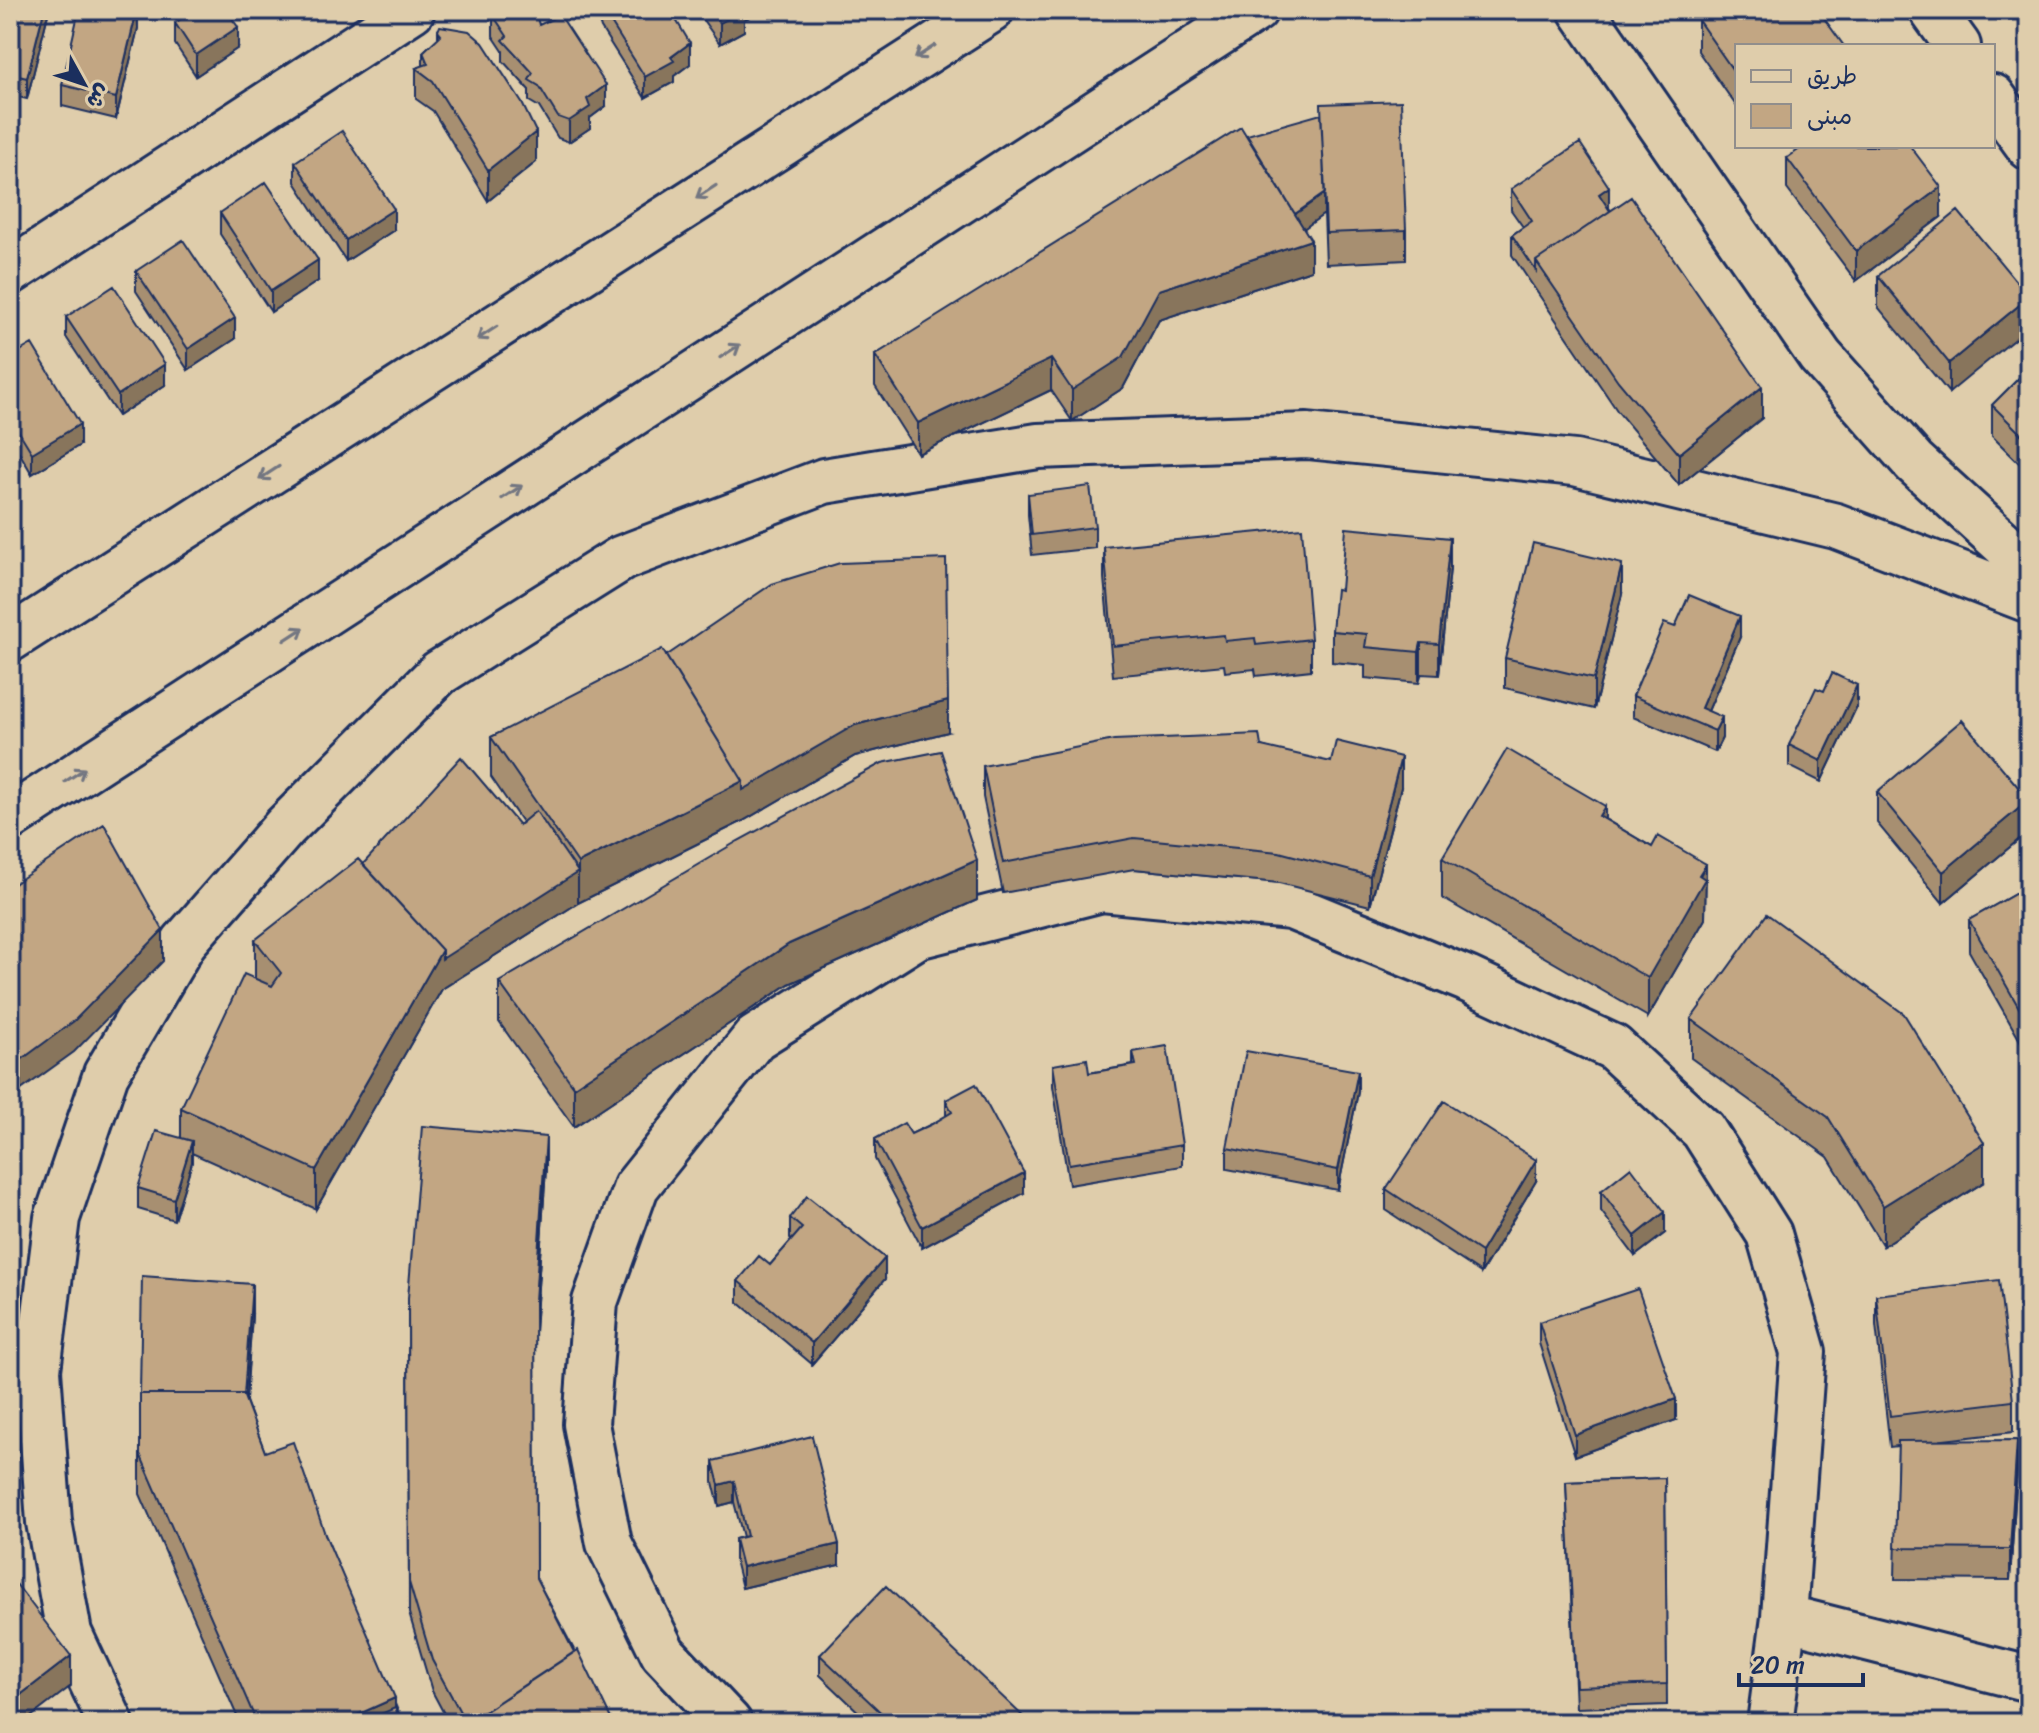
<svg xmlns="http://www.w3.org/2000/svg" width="2039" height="1733" viewBox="0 0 2039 1733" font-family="Sriracha,'Playpen Sans Arabic',sans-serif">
  <rect width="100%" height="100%" fill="#dfcdab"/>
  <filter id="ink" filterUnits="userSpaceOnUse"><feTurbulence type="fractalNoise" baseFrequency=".0125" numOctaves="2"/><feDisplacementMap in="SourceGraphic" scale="16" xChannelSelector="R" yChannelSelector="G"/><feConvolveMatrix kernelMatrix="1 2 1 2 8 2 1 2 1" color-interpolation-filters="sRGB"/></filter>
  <g filter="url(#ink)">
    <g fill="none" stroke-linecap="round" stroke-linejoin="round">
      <defs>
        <path id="minor" d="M1581,10L1820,356L1914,462L2029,567
          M1932,10L1958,46
          M1993,97L2029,147
          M10,272L412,10
          M1784,1617L2029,1679
          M111,1723L69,1633L49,1522L38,1370L57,1218L106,1074L184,942L285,827L439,673L622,558L824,481L1038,446L1307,436L1575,463L1836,526L2029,600
          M729,1723L663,1653L609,1543L586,1424L595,1302L636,1187L755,1038L917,936L1102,889L1291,907L1467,979L1613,1047L1703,1130L1769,1234L1803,1352L1784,1617L1770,1723"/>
        <path id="tertiary" d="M10,639L991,10
          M10,818L1255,10"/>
      </defs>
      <use href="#minor" stroke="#1b2f5e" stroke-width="50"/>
      <use href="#tertiary" stroke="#1b2f5e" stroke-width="50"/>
      <use href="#minor" stroke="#dfcdab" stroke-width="44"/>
      <use href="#tertiary" stroke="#dfcdab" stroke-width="44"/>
    </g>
    <path fill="#a78f71" stroke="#1b2f5e" stroke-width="2" d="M10,10H49L27,99L10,95Z
      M138,10V28L116,119L62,106V85Z
      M594,10H670L690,64L674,76V82L645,98L601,28L596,12Z
      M696,10H760V11L744,20V31L720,44Z
      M2013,10H2029V30Z
      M493,15L539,25L606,106L590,118V128L569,142L558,138L539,107L529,101V90L503,61V51L493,36Z
      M1698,20L1737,46V107L1698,51Z
      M175,23L238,48L196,76L175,44Z
      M438,31L536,162L488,201L433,111L416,99V68L423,66V52L438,38Z
      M1247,135L1406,230V260L1326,264L1324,214L1304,228L1311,270L1159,320L1123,388L1072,421L1051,390L918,454L875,386V355Z
      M1787,158L1941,217L1856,281L1787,189Z
      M295,162L394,230L346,261L295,182Z
      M1511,189L1609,208L1762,418L1679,485L1618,412L1512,255V235L1523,227L1511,210Z
      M220,213L318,281L271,312L220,234Z
      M136,271L235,339L188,370L136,291Z
      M1878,276L2029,297L1949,393L1878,307Z
      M66,317L165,385L118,416L66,337Z
      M10,357L80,445L32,474L10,437Z
      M2029,368V473L1992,436V405Z
      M1028,494L1095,527V548L1032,555L1028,515Z
      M1104,547L1311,639V670L1256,676L1255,669L1225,672L1224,665L1113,676L1104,578Z
      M1450,568L1439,675L1421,674L1419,683L1365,678V665L1332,662V631L1341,590Z
      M1622,594L1594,709L1505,688V658Z
      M1675,627L1740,637L1708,711L1722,738L1715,752L1633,717V696Z
      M666,656L948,732L855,756L743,821L578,903L442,989L316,1209L192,1153V1162L174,1220L138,1209V1188L181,1138V1108L255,979V940L363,864L519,825L522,822L491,777V737Z
      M1824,691L1857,706L1821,782L1789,766V745Z
      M1261,746L1401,787L1370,906L1279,883L1134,869L1003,893L983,797V766Z
      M1877,792L2029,831L1943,903L1877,823Z
      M1605,819L1652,847L1706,864L1705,919L1648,1017L1442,898V858Z
      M2029,886L2026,1051L1969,951V920Z
      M977,900L789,984L574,1127L499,1022V982Z
      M1691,1019L1984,1182L1883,1246L1828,1157L1691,1058Z
      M1133,1052L1182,1145V1166L1069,1185L1053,1086V1065L1089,1073L1133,1065Z
      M1358,1092L1338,1190L1227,1169V1148Z
      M946,1100L1024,1193L922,1248L875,1159V1139L911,1134L932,1124L946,1116Z
      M546,1168L535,1330L536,1578L613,1723H449L432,1691L409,1613L408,1298Z
      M1536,1181L1481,1273L1386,1210V1189Z
      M1601,1191L1665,1233L1635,1256L1601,1211Z
      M790,1218L885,1279L812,1364L738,1302V1281L770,1265L792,1240L790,1239Z
      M1876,1295L2013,1401V1432L1943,1440L2017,1471L2010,1580L1895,1579L1898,1446L1890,1447L1876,1325Z
      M252,1315L246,1401L265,1452L326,1537L403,1723H240L140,1494V1394Z
      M1539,1322L1676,1420L1575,1456L1539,1343Z
      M713,1461L839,1565L742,1588L735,1560V1539L743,1537L734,1502L719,1506L713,1482Z
      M1665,1478L1667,1705L1576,1708L1566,1482Z
      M820,1655L1030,1723H870L820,1675Z"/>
    <path fill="#88745c" stroke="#1b2f5e" stroke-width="2" d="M44,10H49L27,99V78Z
      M137,10L138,28L116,119V98Z
      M740,10L760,11L744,20V31L720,44V23Z
      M238,27V48L196,76V55Z
      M690,43V64L674,76V82L645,98V77Z
      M606,85V106L590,118V128L569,142V121L587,99Z
      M536,132V162L488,201V170Z
      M1609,187V208L1599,215V194Z
      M1941,187V217L1856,281V251Z
      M1324,194V214L1291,238V217Z
      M394,209V230L346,261V240Z
      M1311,240V270L1159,320L1123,388L1072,421V390L1159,290Z
      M318,260V281L271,312V291Z
      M2029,297V327L1949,393V363Z
      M235,318V339L188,370V349Z
      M1051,359V390L918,454V423Z
      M165,364V385L118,416V395Z
      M1762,387V418L1679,485V454Z
      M80,424V445L32,474V453Z
      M1450,538V568L1439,675V644Z
      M1622,564V594L1594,709V679Z
      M1740,616V637L1702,725L1701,708Z
      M1421,643V674L1419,683V652Z
      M1857,685V706L1821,782V761Z
      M948,701V732L855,756L743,821L578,903V863L855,725Z
      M1722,717V738L1715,752V731Z
      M1401,757V787L1370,906V876Z
      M2029,800V831L1943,903V872Z
      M1605,806V846L1599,816Z
      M977,860V900L789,984L574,1127V1087L789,944Z
      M1706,864L1705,919L1648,1017V978Z
      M578,872V903L442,989L316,1209V1170L442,950Z
      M163,930V961L74,1052L10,1098V1068Z
      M2029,1019V1050L2026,1051V1020Z
      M1358,1071V1092L1338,1190V1170Z
      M546,1137V1168L535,1332V1301Z
      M192,1141V1162L174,1220V1199Z
      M1984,1143V1182L1883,1246V1206Z
      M1536,1160V1181L1481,1273V1252Z
      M1024,1173V1193L922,1248V1227Z
      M1665,1212V1233L1635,1256V1236Z
      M885,1258V1279L812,1364V1343Z
      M252,1284V1315L243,1434V1403Z
      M1676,1399V1420L1575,1456V1435Z
      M2017,1440V1471L2010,1580V1549Z
      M734,1481V1502L719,1506V1485Z
      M839,1544V1565L742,1588V1567Z
      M71,1656V1686L23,1723H10V1703Z
      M395,1698V1723H339Z"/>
    <path fill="#c2a683" stroke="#1b2f5e" stroke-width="2" d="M10,10H44L27,78L10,74Z
      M79,10H137L116,98L62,85Z
      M193,10H226L238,27L196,55L175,23Z
      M502,10H535L539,25L560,15L606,85L587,99L590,107L569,121L558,117L539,86L529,80L533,73L503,40L507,36L493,15Z
      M603,10H670L690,43L671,57L674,61L645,77Z
      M711,10H744L720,23Z
      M1713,10H1818L1844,46H1737V76L1698,20Z
      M440,26L469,31L483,43L522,103L536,132L488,170L433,81L416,68L428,64L423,52L441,35L438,31Z
      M1401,101L1406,230L1326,233L1321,104Z
      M1321,114L1325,193L1295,214L1247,135Z
      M1241,127L1311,240L1159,290L1123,357L1072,390L1051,359L918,423L875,355Z
      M342,131L394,209L346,240L295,162Z
      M1580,143L1609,187L1599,194L1610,211L1536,261V271L1512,235L1532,221L1511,189Z
      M1804,146H1910L1941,187L1856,251L1787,158Z
      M266,182L318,260L271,291L220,213Z
      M1631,197L1762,387L1679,454L1618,381L1536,261Z
      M1958,211L2029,297L1949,363L1878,276Z
      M183,240L235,318L188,349L136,271Z
      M114,286L165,364L118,395L66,317Z
      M32,344L80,424L32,453L10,417V357Z
      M2029,368V442L1992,405Z
      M1090,486L1095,527L1032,535L1028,494Z
      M1302,528L1311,639L1256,645L1255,638L1225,641L1224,635L1113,646L1104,547Z
      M1346,528L1450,538L1439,644L1421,643L1419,652L1365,647L1367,634L1332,631L1336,589L1341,590Z
      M1533,543L1622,564L1594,679L1505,658Z
      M946,559L948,701L855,725L743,790V781L666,656L772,584L840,563Z
      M1689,595L1740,616L1701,708L1722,717L1715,731L1633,696L1664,623L1675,627Z
      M662,649L743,781L578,863L491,737Z
      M1832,673L1857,685L1821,761L1789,745L1816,688L1824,691Z
      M1962,720L2029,800L1943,872L1877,792Z
      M1259,734L1261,746L1331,762L1336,741L1401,757L1370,876L1279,852L1134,838L1003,863L983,766L1114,740Z
      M1507,749L1605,806L1599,816L1652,847L1658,836L1706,864L1699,875L1705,879L1648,978L1442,858Z
      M941,751L977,860L789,944L574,1087L499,982L738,841L882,763Z
      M461,757L519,825L536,811L578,872L442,959V950L363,864Z
      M104,824L163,930L74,1021L10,1068V888L15,883Z
      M358,859L442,950L316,1170L181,1108L244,974L272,986L281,973L255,940Z
      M2029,886V1019L2026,1020L1969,920Z
      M1767,914L1904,1014L1984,1143L1883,1206L1828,1117L1691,1019Z
      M1167,1046L1182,1145L1069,1164L1053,1065L1087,1059L1089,1073L1112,1069L1136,1065L1133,1052Z
      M1246,1051L1358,1071L1338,1170L1227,1148Z
      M976,1084L1024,1173L922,1227L875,1139L904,1123L911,1134L932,1124L952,1112L946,1100Z
      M1444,1101L1536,1160L1481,1252L1386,1189Z
      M422,1126L546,1137L535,1301L536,1578L574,1652L470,1721V1723H466L432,1660L409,1582L408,1298Z
      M156,1131L192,1141L174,1199L138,1188Z
      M1631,1167L1665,1212L1635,1236L1601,1191Z
      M807,1196L885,1258L812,1343L738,1281L759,1256L770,1265L802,1228L790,1218Z
      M142,1276L252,1284L244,1396L243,1394H140Z
      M1999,1280L2013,1401L1890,1416L1876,1295Z
      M1638,1289L1676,1399L1575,1435L1539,1322Z
      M140,1394H243L265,1452L293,1442L326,1537L395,1698L339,1723H257L140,1454Z
      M812,1436L839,1544L742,1567L735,1539L747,1536L734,1481L719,1485L713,1461Z
      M2017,1440L2010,1549L1895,1548L1898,1441Z
      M1665,1478L1667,1684L1576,1687L1566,1482Z
      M10,1576L71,1656L10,1703Z
      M886,1586L1030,1723H892L820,1655Z
      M578,1650L613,1723H471L470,1721Z
      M395,1708L403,1723H360Z"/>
    <defs><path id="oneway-shaft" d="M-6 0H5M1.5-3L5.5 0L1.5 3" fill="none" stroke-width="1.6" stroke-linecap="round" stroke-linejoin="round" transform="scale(2)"/></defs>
    <g stroke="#737681">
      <use href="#oneway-shaft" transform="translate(925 52) rotate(147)"/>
      <use href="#oneway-shaft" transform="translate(706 192) rotate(147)"/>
      <use href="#oneway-shaft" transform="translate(487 333) rotate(147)"/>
      <use href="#oneway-shaft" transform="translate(730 351) rotate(-33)"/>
      <use href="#oneway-shaft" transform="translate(269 473) rotate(147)"/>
      <use href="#oneway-shaft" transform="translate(512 492) rotate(-33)"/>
      <use href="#oneway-shaft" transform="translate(294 634) rotate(-33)"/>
      <use href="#oneway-shaft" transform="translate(75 775) rotate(-33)"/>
    </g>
  </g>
  <rect width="2039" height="1733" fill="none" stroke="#dfcdab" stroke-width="40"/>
  <rect x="20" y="20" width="1999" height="1693" fill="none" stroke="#1b2f5e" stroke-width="3" filter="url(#ink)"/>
  <rect x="1735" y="44" width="260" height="104" fill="#dfcdab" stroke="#918e8c" stroke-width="2"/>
  <rect x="1751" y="70" width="40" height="12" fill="#dfcdab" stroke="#918e8c" stroke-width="2"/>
  <text x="1807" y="84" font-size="24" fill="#1b2f5e">طريق</text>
  <rect x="1751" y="104" width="40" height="24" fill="#c2a683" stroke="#918e8c" stroke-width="2"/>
  <text x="1807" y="124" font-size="24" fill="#1b2f5e">مبنى</text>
  <g transform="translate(84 84) rotate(130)" stroke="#dfcdab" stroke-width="6" paint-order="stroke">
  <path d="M0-6L14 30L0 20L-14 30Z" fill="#1b2f5e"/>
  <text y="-12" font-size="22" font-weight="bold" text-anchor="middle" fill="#1b2f5e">ش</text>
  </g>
  <path d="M1739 1673v12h124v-12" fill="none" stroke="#1b2f5e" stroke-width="4"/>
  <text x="1751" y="1673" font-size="24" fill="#1b2f5e" stroke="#dfcdab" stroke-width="6" paint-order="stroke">20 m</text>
</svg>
